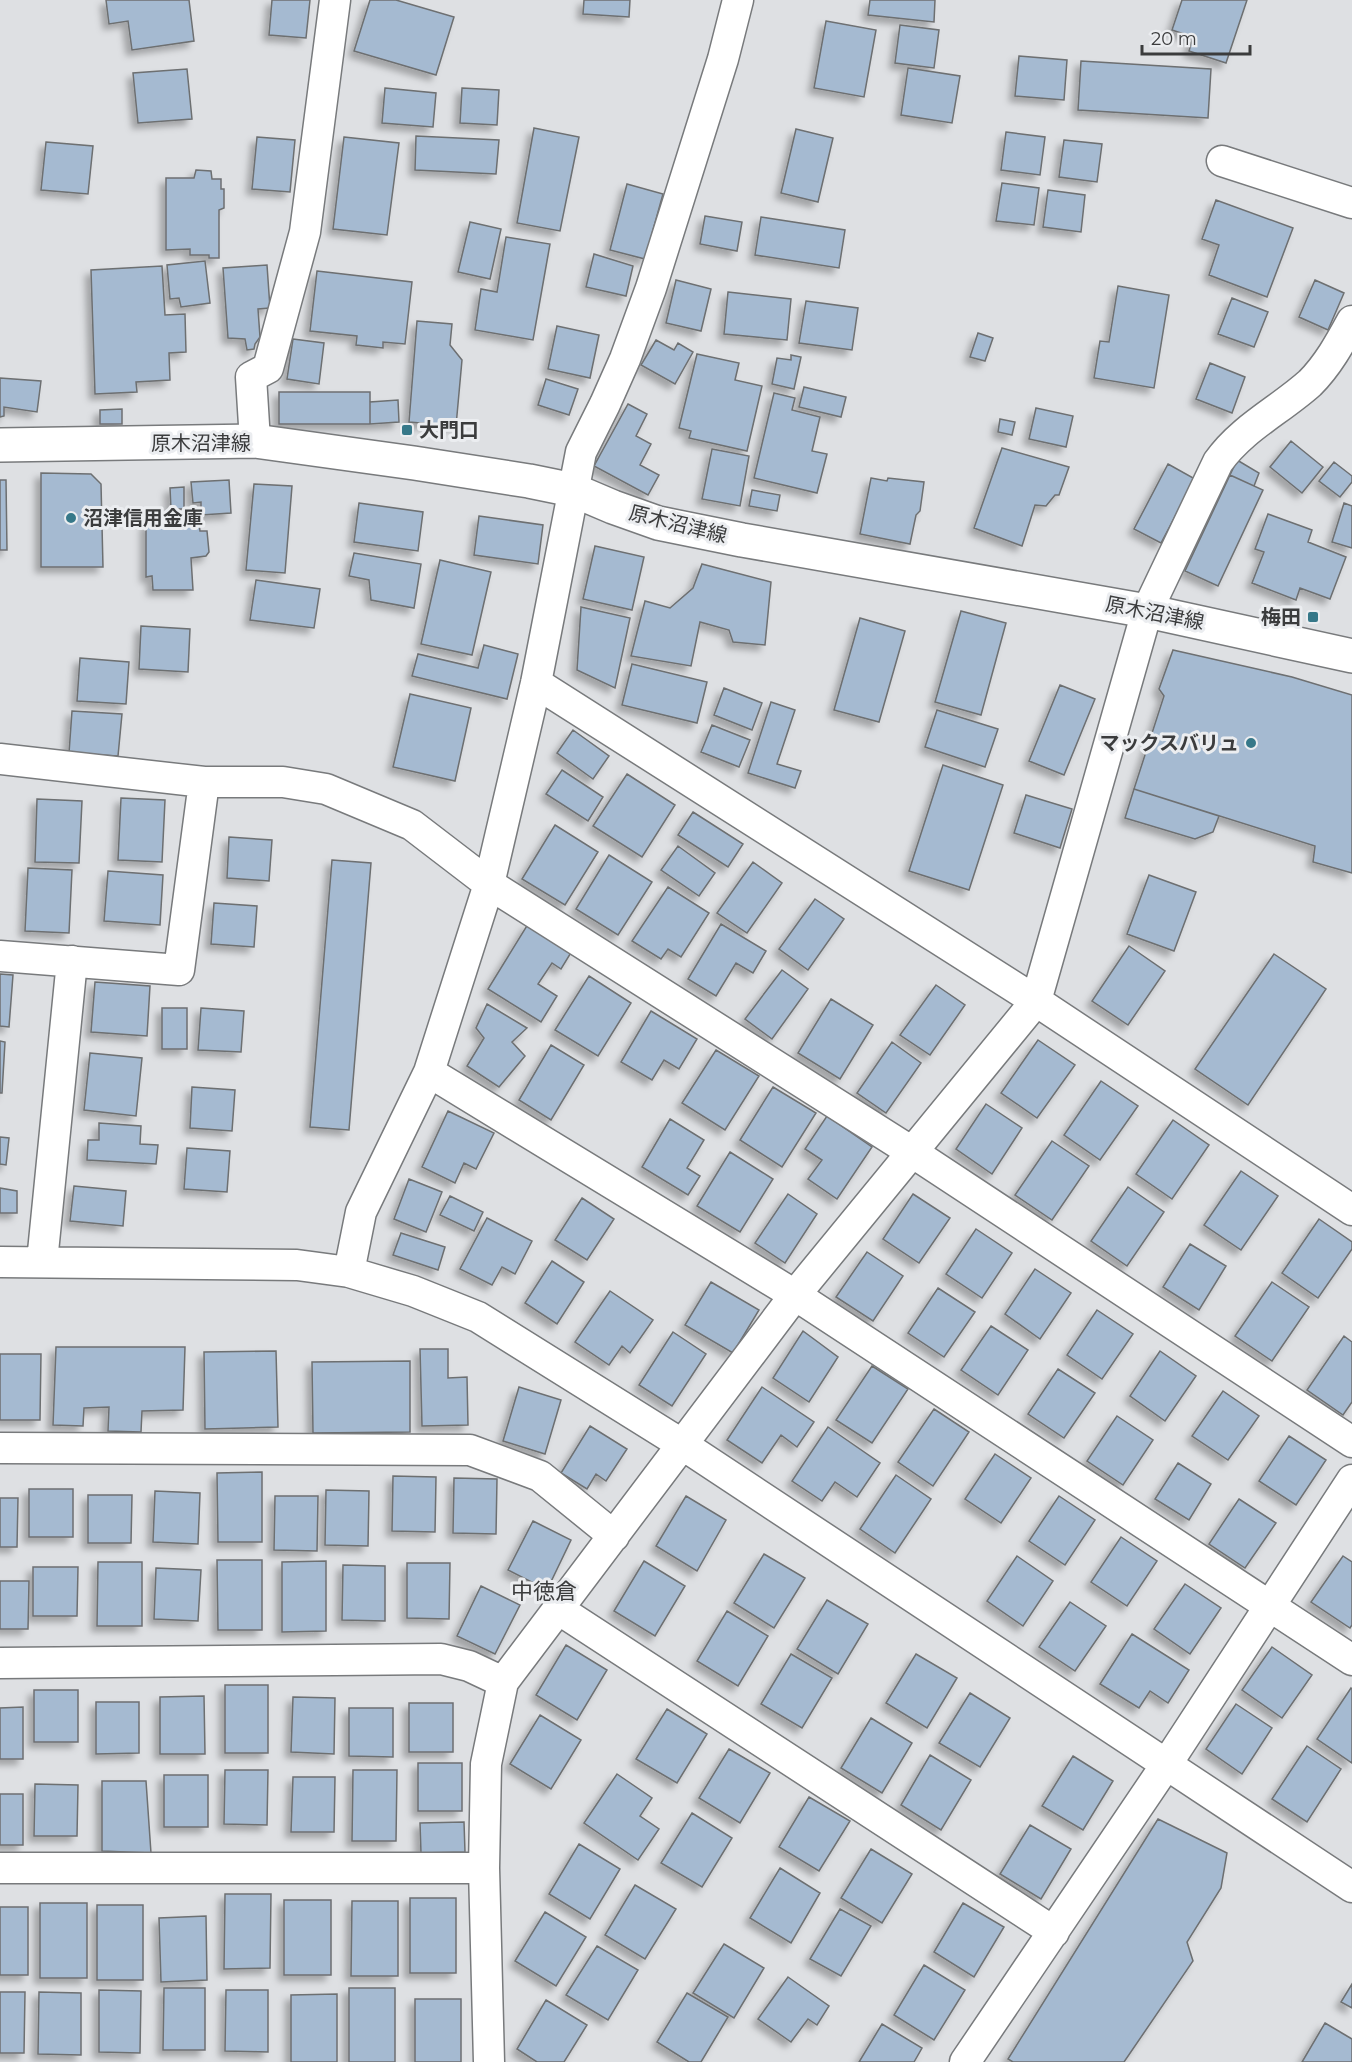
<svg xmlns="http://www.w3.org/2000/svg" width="1352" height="2062" viewBox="0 0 1352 2062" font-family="Montserrat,'Noto Sans JP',sans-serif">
  <defs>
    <filter id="shadow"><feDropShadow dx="-5.5" dy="5.5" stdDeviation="3" flood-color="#0004"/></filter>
  </defs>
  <rect width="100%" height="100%" fill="#dee0e3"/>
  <path fill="#a5bad1" stroke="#6d6f71" stroke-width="1.5" filter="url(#shadow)" d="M106,0H189L194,41L132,50L128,21L109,24Z
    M272,0H310L306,38L269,35Z
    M370,0H396L454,17L436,75L354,51Z
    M584,0H630L629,17L583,14Z
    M870,0H935L934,22L868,15Z
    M1182,0H1247L1226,63L1189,51L1193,37L1172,30Z
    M826,21L876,30L864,97L814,88Z
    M900,25L939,30L934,68L895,63Z
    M1019,56L1067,60L1064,100L1015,96Z
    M1081,61L1211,69L1208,118L1078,110Z
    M908,68L960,76L952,123L901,115Z
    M187,69L192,119L138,123L133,73Z
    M385,88L436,93L433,127L382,123Z
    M462,88L499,90L497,125L460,123Z
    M534,128L579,137L560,231L517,223Z
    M796,129L833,138L818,202L781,193Z
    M1006,132L1045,137L1040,175L1001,170Z
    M416,136L499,140L496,174L415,170Z
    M257,137L295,140L290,192L252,189Z
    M344,137L399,143L387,235L333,229Z
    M1064,140L1102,144L1097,182L1059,177Z
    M46,142L93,146L88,194L41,190Z
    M196,170L211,171L212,179H221V189H224V208L219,210V258H209V255H190V249L166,250V178H194Z
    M1002,183L1039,188L1034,225L996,221Z
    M627,184L663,194L645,259L610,250Z
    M1048,190L1085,195L1081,232L1043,227Z
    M1216,200L1293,228L1267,297L1209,275L1219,245L1202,239Z
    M705,216L742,222L737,251L700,244Z
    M761,217L845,230L839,268L755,255Z
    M470,222L501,229L490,279L458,272Z
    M506,237L550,244L533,340L475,330L481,289L497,292Z
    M594,254L633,266L626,296L586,287Z
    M205,261L210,303L181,307L179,298L170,299L167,265Z
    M267,265L270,308L258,309L260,337L255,344L254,349L247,350L245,339L228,338L223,268Z
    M162,266L165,315L185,314L186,352L169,353L170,380L136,382L137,392L95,394L91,270Z
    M317,271L412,282L405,344L383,342V348L356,345L357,336L310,331Z
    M676,280L711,289L701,331L666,323Z
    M1315,280L1344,293L1328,330L1299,317Z
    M1118,286L1169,295L1154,388L1094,378L1100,341L1109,342Z
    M728,292L791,299L787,340L724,334Z
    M1232,298L1268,312L1254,347L1218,334Z
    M806,301L858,308L852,350L799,343Z
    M417,321L452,324L450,345L462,360L456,426L409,422Z
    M557,326L599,335L590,378L548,369Z
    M978,333L993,338L985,361L970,357Z
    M293,339L324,343L319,384L287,379Z
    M656,340L674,350L678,343L693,352L675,384L641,365Z
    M697,354L739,363L735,380L762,386L747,451L689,438L691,431L679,428Z
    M791,355L801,357L794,389L772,384L777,358L791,360Z
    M1210,363L1245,377L1232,413L1196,399Z
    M0,378L41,381L37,412L4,407V416L0,417Z
    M546,379L578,389L569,415L538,405Z
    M804,387L846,397L841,417L799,407Z
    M279,392H370V424H279Z
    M774,393L795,398L792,410L820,417L812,451L827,454L817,493L754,478Z
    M398,400L399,422L370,424V402Z
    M628,404L647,414L636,436L651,444L640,465L659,475L648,495L594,466Z
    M1036,408L1073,416L1066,447L1029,439Z
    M122,409V424H100V410Z
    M1000,419L1015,422L1012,435L998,432Z
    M1291,441L1323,467L1302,493L1270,467Z
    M1002,448L1069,467L1059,495H1055L1046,506L1035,505L1022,546L974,528Z
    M712,449L749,456L740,506L702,499Z
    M1237,460L1259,473L1254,486L1230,475Z
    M1334,462L1352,476V482L1340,497L1319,481Z
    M1168,464L1195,479L1161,543L1134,529Z
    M41,473L91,474L101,484L103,567H41Z
    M1230,475L1263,490L1218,586L1185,571Z
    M871,478L887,481L888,478L924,482L920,511L916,515L910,544L860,534Z
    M0,480H6L7,550H0Z
    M229,480L231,513L201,515V502L193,503L191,482Z
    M254,484L292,486L285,573L246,570Z
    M184,487V509H171L170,488Z
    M752,490L780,495L777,511L749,506Z
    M359,503L423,512L418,551L354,542Z
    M1344,503L1352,506V548L1332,542Z
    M1268,514L1312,530L1308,542L1346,557L1330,599L1300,588L1296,600L1252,583L1264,552L1255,549Z
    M479,516L543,525L538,564L474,555Z
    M174,520V524L199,523L200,531H207L209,552L206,556L191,558L193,590H153L152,576L146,577V523Z
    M595,546L644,557L632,610L583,599Z
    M354,553L421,564L414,608L371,600L369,580L349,576Z
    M440,560L491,572L472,655L421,644Z
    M702,564L771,582L765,645L733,642L729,630L700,622L691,666L631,656L645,601L670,608L693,588Z
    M256,580L320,589L314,628L250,620Z
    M581,607L630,618L615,688L577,670Z
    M961,611L1006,623L981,715L935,702Z
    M860,618L905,631L879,722L834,710Z
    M141,626L190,629L188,672L139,669Z
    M484,645L518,654L507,699L412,676L418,654L478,668Z
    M1173,650L1292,677L1352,695V873L1313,862L1315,846L1134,789L1164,696L1159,689Z
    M80,658L129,662L126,704L77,701Z
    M632,664L707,682L697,723L622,705Z
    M1060,685L1095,699L1064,775L1029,761Z
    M724,688L762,703L752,730L714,715Z
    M410,694L471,708L455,781L393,767Z
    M771,702L795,710L777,764L801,771L795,788L748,773Z
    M937,710L998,729L985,767L925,747Z
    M72,711L122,714L118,756L69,753Z
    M712,725L750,740L739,767L701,752Z
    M573,730L609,756L593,779L557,753Z
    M943,765L1003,785L969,890L909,871Z
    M562,770L603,797L588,821L546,794Z
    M627,774L675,805L642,857L593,826Z
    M1134,789L1219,816L1213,832L1195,839L1125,818Z
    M1026,795L1072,809L1060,848L1014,833Z
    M121,798L165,800L162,862L118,860Z
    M37,799L82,801L79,863L35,862Z
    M693,812L743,844L728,867L678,835Z
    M555,825L598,852L565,905L522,879Z
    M229,837L272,840L269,881L227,878Z
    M678,846L715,873L699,896L661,870Z
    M609,855L652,882L618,935L576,909Z
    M332,860L371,863L349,1130L310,1127Z
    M753,862L782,883L747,933L717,913Z
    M28,868L72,870L69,933L25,931Z
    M108,871L163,875L160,925L104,921Z
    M1149,875L1196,892L1174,951L1127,934Z
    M668,887L709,913L681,957L668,949L661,959L632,941Z
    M815,899L844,919L808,970L779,949Z
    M214,903L257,906L254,947L211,944Z
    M528,924L572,951L561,969L552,963L538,984L557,996L541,1022L488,989Z
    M721,924L766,951L753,973L736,963L716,996L688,979Z
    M1129,946L1165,971L1128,1025L1092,1001Z
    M1274,954L1326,989L1248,1105L1195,1069Z
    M782,970L808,989L772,1039L745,1019Z
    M0,974L13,975L9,1027L0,1026Z
    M589,976L631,1003L598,1056L555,1030Z
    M95,982L150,986L147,1036L91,1032Z
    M936,985L965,1005L930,1055L900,1035Z
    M831,999L873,1025L840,1079L798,1053Z
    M487,1004L527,1028L512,1042L525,1056L499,1087L467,1066L484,1038L476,1028Z
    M162,1008H187V1049H162Z
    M201,1008L244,1011L241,1052L198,1050Z
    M651,1011L697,1039L679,1069L664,1060L652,1080L621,1062Z
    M1038,1040L1075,1065L1037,1118L1001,1093Z
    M0,1041L5,1042L2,1093H0Z
    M892,1042L921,1063L886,1113L857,1093Z
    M551,1045L584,1065L551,1120L519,1100Z
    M716,1050L759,1076L725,1130L682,1103Z
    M90,1053L142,1058L136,1116L84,1110Z
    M1101,1081L1138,1106L1100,1160L1064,1135Z
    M192,1087L235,1090L232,1131L190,1128Z
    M773,1087L816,1113L782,1167L740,1140Z
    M986,1104L1022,1128L992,1174L956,1149Z
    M448,1111L494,1133L476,1169L464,1163L455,1183L422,1167Z
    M827,1116L872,1147L837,1199L808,1179L822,1160L805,1149Z
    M670,1119L704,1140L687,1168L700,1176L688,1195L642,1167Z
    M1173,1120L1209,1145L1172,1199L1136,1174Z
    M99,1123L141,1126L140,1144L158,1145L156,1164L87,1160L88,1140H99Z
    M0,1137L9,1138L6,1165L0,1164Z
    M1052,1141L1089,1166L1052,1220L1015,1195Z
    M187,1148L230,1151L227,1192L184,1189Z
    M730,1152L773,1179L740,1232L697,1206Z
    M1241,1171L1278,1196L1241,1250L1204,1225Z
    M409,1179L442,1192L426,1232L394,1219Z
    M74,1186L126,1191L123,1226L70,1221Z
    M1128,1187L1164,1212L1127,1266L1091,1241Z
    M0,1188L17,1191V1213H0Z
    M788,1194L817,1214L785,1263L755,1243Z
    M913,1194L950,1218L919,1263L883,1239Z
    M450,1196L483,1212L474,1231L440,1215Z
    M582,1198L614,1219L587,1260L555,1240Z
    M487,1218L532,1241L515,1274L502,1267L492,1285L460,1269Z
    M1319,1219L1352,1242V1249L1318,1298L1282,1273Z
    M976,1229L1012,1253L982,1298L946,1274Z
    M401,1233L445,1247L438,1270L393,1255Z
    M1190,1244L1226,1266L1199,1310L1163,1287Z
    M867,1252L903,1276L873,1321L836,1297Z
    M552,1261L584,1282L557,1324L525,1303Z
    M1035,1269L1071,1293L1040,1339L1005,1314Z
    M711,1282L759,1310L733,1353L685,1325Z
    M1272,1282L1309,1307L1272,1361L1235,1336Z
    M938,1288L975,1312L944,1357L908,1333Z
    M610,1291L653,1320L630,1353L622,1346L609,1365L575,1342Z
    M1097,1310L1133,1334L1102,1379L1067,1355Z
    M991,1326L1028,1350L998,1395L961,1370Z
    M803,1331L838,1357L809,1402L773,1378Z
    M673,1332L706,1354L672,1406L639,1385Z
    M1344,1336L1352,1342V1402L1343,1415L1307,1390Z
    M56,1347H185L183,1410L142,1411L141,1432L108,1431L109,1407L84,1408L83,1426L53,1425Z
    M420,1349H448V1378L467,1377L468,1425L422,1426Z
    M276,1351L278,1427L205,1429L204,1352Z
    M1160,1351L1196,1376L1165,1421L1130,1396Z
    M0,1354H41L40,1420H0Z
    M410,1361V1432L313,1433L312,1362Z
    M872,1366L908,1389L872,1443L836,1420Z
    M1058,1369L1095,1393L1064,1438L1028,1414Z
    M519,1387L561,1400L545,1454L503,1441Z
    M762,1387L814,1422L797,1447L781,1435L762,1463L727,1440Z
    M1223,1391L1259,1416L1228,1460L1192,1436Z
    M934,1409L969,1432L933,1486L898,1462Z
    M1117,1416L1153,1440L1123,1485L1087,1461Z
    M590,1426L627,1449L606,1481L596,1474L587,1489L561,1473Z
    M828,1427L880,1463L857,1497L835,1482L822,1501L792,1481Z
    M1289,1436L1326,1460L1296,1505L1259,1481Z
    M995,1454L1031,1478L1001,1523L965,1499Z
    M1178,1463L1211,1484L1189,1520L1155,1499Z
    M262,1472V1542H218L217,1473Z
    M896,1475L931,1499L895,1553L860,1529Z
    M393,1476L436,1477L435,1532L392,1531Z
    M454,1478L497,1479L496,1534L453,1533Z
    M29,1489H73V1537H29Z
    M326,1490L369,1491L368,1546L325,1545Z
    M155,1491L200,1493L198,1544L153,1542Z
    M88,1495H132L131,1543H88Z
    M275,1496H318L317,1551L274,1550Z
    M686,1496L726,1520L697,1571L656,1546Z
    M1059,1496L1095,1520L1065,1565L1029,1541Z
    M0,1498H18L17,1547H0Z
    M1239,1499L1276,1523L1245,1568L1209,1544Z
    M533,1521L571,1540L547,1590L508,1570Z
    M1121,1537L1157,1561L1127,1606L1091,1582Z
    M764,1554L805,1578L774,1628L734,1603Z
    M1017,1556L1053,1581L1023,1626L987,1601Z
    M1343,1556L1352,1562V1625L1350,1628L1311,1602Z
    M217,1560H262V1630H218Z
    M326,1561V1631L282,1632V1562Z
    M644,1561L685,1586L655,1636L614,1611Z
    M98,1562H142V1626H97Z
    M407,1563H450L449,1619L407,1618Z
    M343,1565L385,1566V1621L342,1620Z
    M33,1567H78L77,1616H33Z
    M156,1568L201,1570L198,1621L154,1619Z
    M0,1581H29L28,1629H0Z
    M1185,1584L1221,1608L1190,1654L1154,1629Z
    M481,1586L520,1605L495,1654L457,1636Z
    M827,1600L868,1624L838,1674L797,1649Z
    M1070,1602L1106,1626L1075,1671L1039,1647Z
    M727,1611L768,1636L738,1686L697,1661Z
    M1132,1634L1189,1670L1168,1703L1150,1691L1139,1708L1100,1684Z
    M566,1645L607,1670L577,1720L536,1695Z
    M1272,1647L1312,1675L1282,1718L1242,1690Z
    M791,1654L832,1678L802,1728L761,1704Z
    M916,1654L957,1678L927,1728L886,1703Z
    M225,1685H268V1753H225Z
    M1351,1688L1352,1689V1763L1317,1739Z
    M34,1690H78V1742H34Z
    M970,1693L1010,1718L980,1767L939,1743Z
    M204,1696L205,1754H160V1697Z
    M293,1697L335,1698L334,1754L291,1752Z
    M96,1702H139V1753L96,1754Z
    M409,1703H453V1752H409Z
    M1236,1704L1272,1728L1242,1774L1206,1749Z
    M23,1707V1759H0V1708Z
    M349,1708H393V1757L349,1756Z
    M667,1709L707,1734L677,1783L636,1759Z
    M540,1715L581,1740L551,1789L510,1764Z
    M871,1718L912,1743L882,1793L841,1768Z
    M1307,1746L1341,1769L1307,1822L1272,1799Z
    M729,1749L770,1773L740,1823L699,1798Z
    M930,1755L971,1780L941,1830L901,1805Z
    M1073,1756L1113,1781L1083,1830L1042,1806Z
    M418,1763H462V1811H418Z
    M225,1770H268L267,1825L224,1824Z
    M353,1770H397L396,1841H352Z
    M617,1774L652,1798L640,1816L659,1829L638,1860L584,1823Z
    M164,1775H208V1827H164Z
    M293,1777H335L334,1832H291Z
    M102,1781H146L151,1853L102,1851Z
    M35,1784L78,1785L77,1836H34Z
    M0,1794H23V1845H0Z
    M809,1797L850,1821L819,1871L779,1847Z
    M692,1813L732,1838L702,1887L661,1863Z
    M1158,1819L1227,1853L1221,1888L1187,1942L1193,1961L1124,2062H1013L1008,2059Z
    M464,1822L465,1852L421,1853L420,1823Z
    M1030,1825L1071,1849L1041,1899L1000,1874Z
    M579,1844L620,1869L590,1919L549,1894Z
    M871,1849L912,1874L882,1923L841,1898Z
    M780,1868L820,1893L791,1943L750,1918Z
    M635,1885L676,1909L645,1959L605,1935Z
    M225,1894H271L270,1968L224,1969Z
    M410,1898H456V1973H410Z
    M284,1900H331V1975H284Z
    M352,1901H398V1976H351Z
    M40,1903H87V1978H40Z
    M963,1903L1004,1927L974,1977L934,1952Z
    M97,1905H143V1980H97Z
    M0,1907H28V1975H0Z
    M840,1909L871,1926L841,1976L810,1959Z
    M545,1912L586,1937L556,1986L515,1961Z
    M206,1916L207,1980L161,1982L159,1918Z
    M724,1944L764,1968L734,2018L693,1993Z
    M597,1946L638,1970L608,2020L566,1995Z
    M924,1965L965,1990L934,2040L894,2015Z
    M788,1977L829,2006L817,2025L808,2019L791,2042L758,2019Z
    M1352,1984V2008L1341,2002Z
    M164,1988H205V2050H163Z
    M349,1988H395V2062H349Z
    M99,1990L141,1991L140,2053L99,2052Z
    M226,1990H268V2052L225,2051Z
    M0,1992H25L24,2053H0Z
    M39,1992L81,1993V2055L38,2054Z
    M687,1993L728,2017L701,2062H689L657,2042Z
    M337,1994V2062H291V1995Z
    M415,1999H461V2062H415Z
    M546,2000L587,2025L564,2062H537L517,2049Z
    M1325,2023L1352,2039V2062H1302Z
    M882,2024L922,2048L914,2062H859Z"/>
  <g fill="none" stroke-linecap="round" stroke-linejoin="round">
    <defs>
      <path id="street" d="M1222,161L1352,203
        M255,441L251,377L268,368L305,232L335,0
        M536,683L1036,1001L1352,1210
        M0,759L204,782H283L326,789L412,825L489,884L912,1152L1352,1442
        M0,956L179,970L204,782
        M429,1072L795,1295L1352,1660
        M0,1262L297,1265L349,1272L413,1291L478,1317L683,1445L1352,1887
        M42,1262L72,961
        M349,1272L361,1212L429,1072L489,884L536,683L581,452L605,404L625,359L651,288L723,59L738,0
        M0,1448L470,1450L540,1476L614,1536
        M558,1609L1054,1932
        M0,1663L441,1659L469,1666L503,1682
        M0,1868H484
        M489,2062L484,1868L486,1764L503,1682L795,1295L1036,1001L1147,611L1218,462C1242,428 1280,410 1310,383C1328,365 1340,343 1352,321
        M965,2062L1166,1765L1352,1480"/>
      <path id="secondary" d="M0,445L255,441L414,463L529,481L573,490L613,507L658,523L742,540L1147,611L1352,656"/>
    </defs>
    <use href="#street" stroke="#787a7c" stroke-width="33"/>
    <use href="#secondary" stroke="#787a7c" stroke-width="36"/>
    <use href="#street" stroke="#fff" stroke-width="30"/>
    <use href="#secondary" stroke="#fff" stroke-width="33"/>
  </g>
  <g fill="#367889" stroke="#ebedf0" stroke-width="2">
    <rect x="401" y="424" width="12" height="12" rx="3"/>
    <circle cx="71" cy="518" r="6"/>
    <rect x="1307" y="611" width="12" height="12" rx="3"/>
    <circle cx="1251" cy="743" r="6"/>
  </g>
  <g text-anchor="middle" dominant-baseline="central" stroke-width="6" stroke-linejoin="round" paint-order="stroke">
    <g font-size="20" font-weight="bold" fill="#3b3c3d" stroke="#ebedf0" text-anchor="start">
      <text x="419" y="430">大門口</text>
      <text x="83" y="518">沼津信用金庫</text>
      <text x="1301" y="617" text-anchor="end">梅田</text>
      <text x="1239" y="743" text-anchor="end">マックスバリュ</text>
    </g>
    <g font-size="20" fill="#3b3c3d" stroke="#ebedf0">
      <text x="201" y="443">原木沼津線</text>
      <text transform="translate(678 524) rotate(14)">原木沼津線</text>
      <text transform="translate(1155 613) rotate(11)">原木沼津線</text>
    </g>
    <g font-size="22" fill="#3b3c3d" stroke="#ebedf0">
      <text x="544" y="1591">中徳倉</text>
    </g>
  </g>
  <path d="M1142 45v9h108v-9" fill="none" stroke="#3b3c3d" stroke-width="3"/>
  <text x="1151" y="45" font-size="18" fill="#3b3c3d" stroke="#ebedf0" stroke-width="4.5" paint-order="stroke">20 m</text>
</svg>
